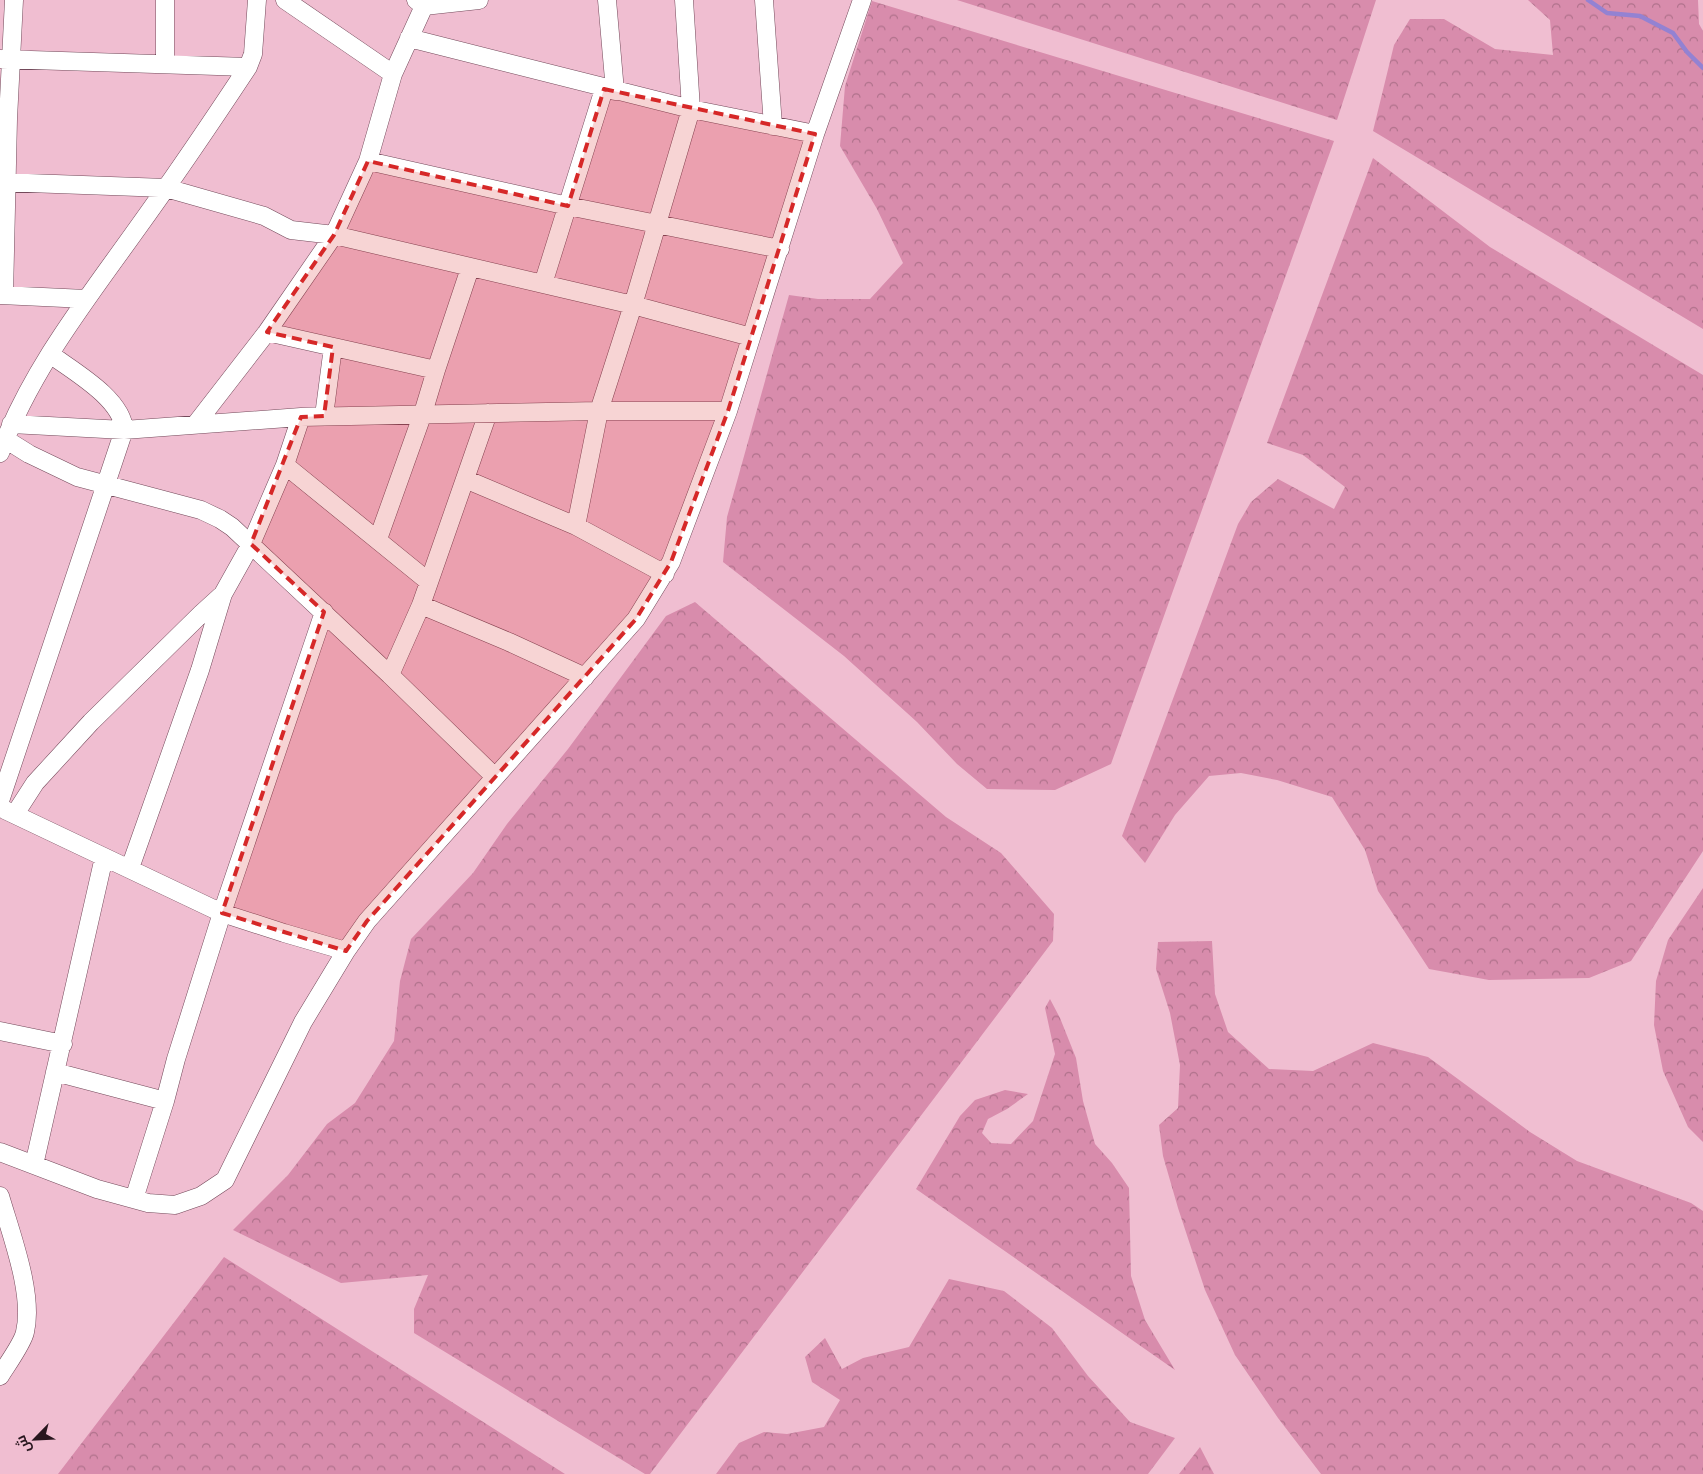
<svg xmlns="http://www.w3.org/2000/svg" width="1703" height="1474" viewBox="0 0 1703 1474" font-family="'Work Sans',Cairo,sans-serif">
  <defs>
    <pattern id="forest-crowns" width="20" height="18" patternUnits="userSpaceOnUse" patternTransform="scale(1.25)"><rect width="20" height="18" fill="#d88cac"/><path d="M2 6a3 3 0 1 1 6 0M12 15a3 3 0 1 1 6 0" fill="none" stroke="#af718b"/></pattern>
  </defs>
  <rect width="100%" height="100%" fill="#f0bed1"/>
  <path fill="url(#forest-crowns)" d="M957,0H1376L1337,120Z
    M1528,0H1698L1699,24L1703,31V329L1373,131L1394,45L1410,19H1444L1495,49L1553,55L1550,20Z
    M872,1L1334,141L1111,764L1055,790L987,789L957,764L917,722L844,656L723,562L727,517L789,295L818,299H870L903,263L877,209L840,146L845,86Z
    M1373,158L1490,247L1703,375V851L1631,961L1589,978L1489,980L1429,969L1378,891L1365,850L1332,797L1277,780L1241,773L1209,776L1175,815L1145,863L1122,836L1238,524L1251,502L1278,479L1334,509L1345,487L1303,455L1267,443Z
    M695,602L946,817L1001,853L1054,914L1053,941L650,1474H645L414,1333V1309L428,1275L341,1283L233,1230L288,1175L327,1124L355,1103L394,1041L400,981L411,939L473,873L507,824L568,749L666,616Z
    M1703,888V1142L1688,1127L1663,1071L1654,1025L1656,981L1668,940Z
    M1212,941L1215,994L1228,1032L1269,1069L1313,1071L1373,1043L1428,1057L1530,1132L1577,1161L1691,1203L1703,1211V1474H1321L1278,1418L1235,1355L1205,1290L1178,1208L1163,1156L1159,1125L1178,1108L1180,1065L1170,1013L1156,969L1158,942Z
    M1050,999L1060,1018L1076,1058L1083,1101L1095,1144L1112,1163L1129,1188L1131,1276L1145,1320L1175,1370L916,1189L960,1116L975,1100L1005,1090L1028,1094L1007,1109L988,1119L982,1133L991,1143L1011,1144L1033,1121L1055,1054L1045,1008Z
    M224,1257L565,1474H58Z
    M949,1279L1004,1291L1052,1328L1088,1376L1130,1422L1175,1438L1148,1474H716L739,1443L764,1432L787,1434L824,1427L840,1400L812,1382L805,1357L825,1338L842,1369L863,1358L909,1347Z
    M1200,1447L1214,1474H1179Z"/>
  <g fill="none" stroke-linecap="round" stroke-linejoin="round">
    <path stroke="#9382d2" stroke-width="4.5" d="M1588,0L1607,13L1640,16L1673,33L1687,52L1703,68"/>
    <defs>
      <path id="street" d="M165,0V64
        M285,0L393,74
        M416,0L424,6L479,0
        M607,0L615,91
        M764,0L773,126
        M409,38L691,109L815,134
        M0,59L248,67
        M368,161L568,206L780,249
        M0,182L166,188L264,216L291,230L334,235L543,284L633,305L751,337
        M543,284L604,89
        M0,295L86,299
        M4,295L8,119L14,0
        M267,332L436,370
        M324,416L333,347
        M301,417L285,465L429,582
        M11,424L124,430L301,417L599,411H728
        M195,425L267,332L334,235L368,161L393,74L424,6V0
        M5,439L29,454L77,477L201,510L220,519L232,527L390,675
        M0,453C30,372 84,303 134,233C173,179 211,123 248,67L253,54L257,0
        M465,479L488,413
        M576,526L599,411L633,305L691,109L684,0
        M378,539L423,413L436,370L470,268
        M421,605L509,642L585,677
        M494,776L390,675L421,605L465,479L576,526L665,574
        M0,801L124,430C123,399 73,371 50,354
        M5,810L222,913L284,933L346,951
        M15,814L35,783L91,722L201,614L223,594L251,544L285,465
        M130,868L200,670L223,594
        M0,1031L63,1044
        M55,1072L165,1101L176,1059L222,913L324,612
        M0,1152L97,1189L148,1203L175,1205L201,1196L225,1180L303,1022L346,951L367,921L636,619L671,562L728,411L815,134L862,0
        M34,1165L104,857
        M0,1196C11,1234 34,1294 25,1332C23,1343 6,1366 0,1376
        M134,1199L165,1101"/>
    </defs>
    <use href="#street" stroke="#73495a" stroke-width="19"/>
    <use href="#street" stroke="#fff" stroke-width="18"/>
  </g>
  <path fill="#d62828" fill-opacity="0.2" stroke="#d62828" stroke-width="4" stroke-dasharray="10 6" stroke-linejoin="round" d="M604,89L815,134L728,411L671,562L636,619L367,921L346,951L222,913L324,612L251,544L301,417L324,416L333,347L267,332L334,235L368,161L568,206Z"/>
  <g transform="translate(35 1439) rotate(246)" stroke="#f0bed1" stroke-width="4" paint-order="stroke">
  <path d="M0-4L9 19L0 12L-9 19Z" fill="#28161e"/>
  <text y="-8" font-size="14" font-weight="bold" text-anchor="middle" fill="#28161e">ش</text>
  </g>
</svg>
